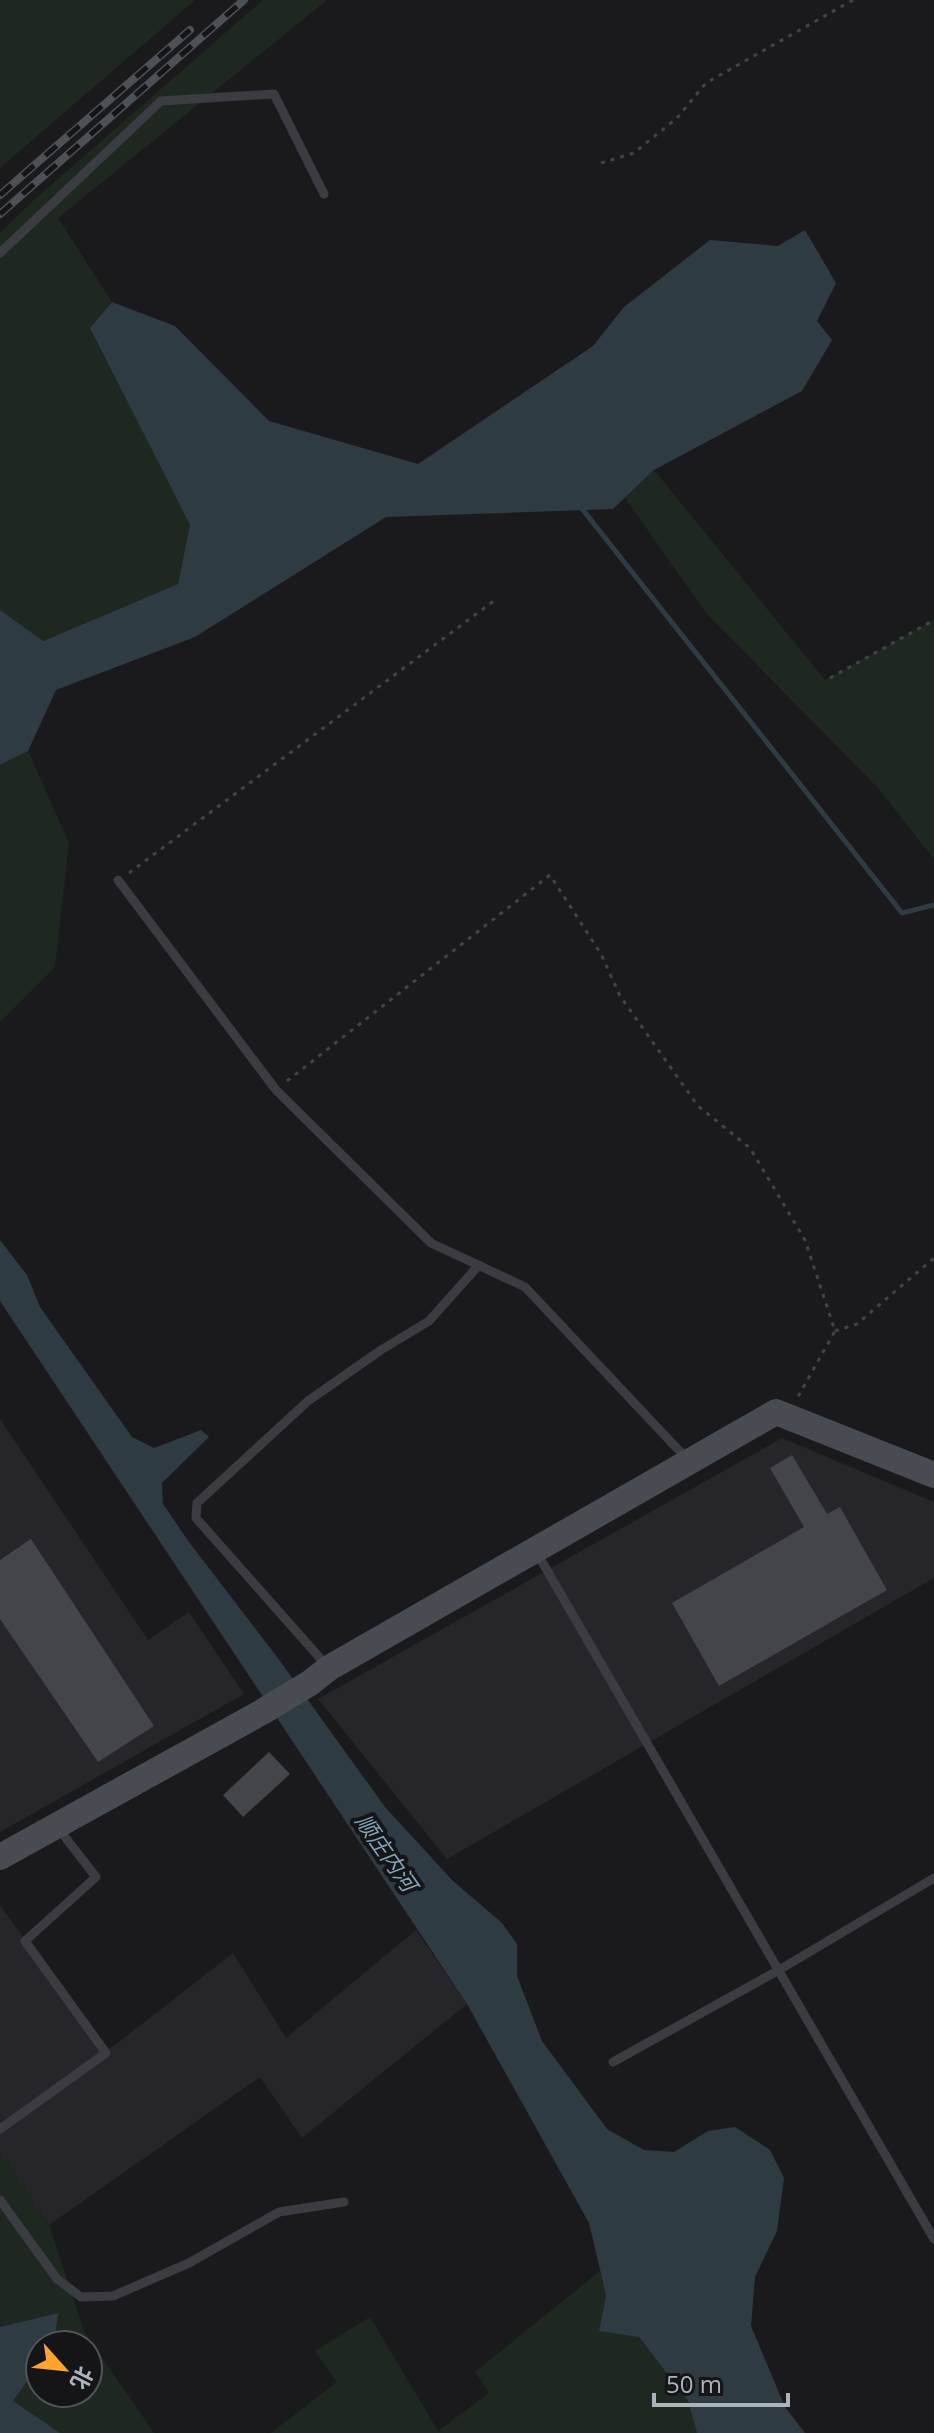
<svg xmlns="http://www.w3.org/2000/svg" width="934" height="2433" viewBox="0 0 934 2433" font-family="'Open Sans','Noto Sans SC',sans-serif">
  <rect width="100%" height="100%" fill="#1a1a1d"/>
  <path fill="#26262a" d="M0,1419L148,1640L189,1612L244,1694L0,1832Z
    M782,1438L934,1502V1578L447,1859L318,1699Z
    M0,1905L106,2052L233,1953L286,2038L416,1930L467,2004L302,2138L260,2077L49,2225L0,2151Z"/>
  <path fill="#1f2820" d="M0,0H195L0,168Z
    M263,0H327L58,218L112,302L90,328L190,525L178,584L42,641L0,610V233L35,199Z
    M654,470L825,680L934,620V859L878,788L707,614L625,498Z
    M28,751L69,843L55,967L0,1022V765Z
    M0,2151L49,2225L85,2333L154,2433H60L12,2402L40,2364V2393H88V2345H53L57,2313L0,2327Z
    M600,2271L606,2295L599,2331L638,2336L688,2401L697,2433H271L337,2382L315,2351L370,2317L438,2431L489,2393L475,2372Z"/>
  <path fill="#2e3b42" d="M805,230L836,283L817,321L832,340L802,391L654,470L613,509L386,517L195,637L56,690L28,751L0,765V610L43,641L178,584L190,525L90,328L112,302L175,326L269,421L418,464L593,346L624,307L710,240L778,246Z
    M0,1240L27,1275L40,1307L132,1437L154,1448L201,1430L209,1437L162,1483L163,1504L189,1542L277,1657L385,1807L452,1880L502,1923L517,1944V1976L542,2041L607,2129L644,2150L674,2152L708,2131L735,2127L770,2150L784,2178L777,2231L755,2277L751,2326L785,2407L805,2433H697L688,2401L639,2337L599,2331L606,2295L589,2223L467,2004L0,1301Z
    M58,2313L54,2344L40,2345V2364L13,2401L60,2433H0V2327Z"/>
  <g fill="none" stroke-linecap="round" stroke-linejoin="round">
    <path stroke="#2e3b42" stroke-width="5" d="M579,505L902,913L934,905"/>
  </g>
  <path fill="#44454a" d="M792,1455L827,1514L840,1507L887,1590L719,1686L672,1603L804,1527L770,1468Z
    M31,1539L154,1726L98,1762L0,1619V1560Z
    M269,1752L290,1774L243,1817L223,1795Z"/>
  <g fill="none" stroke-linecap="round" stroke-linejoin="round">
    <path stroke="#404449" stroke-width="3" stroke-dasharray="4 6" stroke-linecap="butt" d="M601,163L634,153L677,118L706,83L853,0
      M830,678L934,620
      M129,873L495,600
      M287,1081L550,875L601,954L620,996L698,1106L750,1148L805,1240L835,1331L799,1395L796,1398
      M835,1331L857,1324L934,1258"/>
    <path stroke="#3b3c42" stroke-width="9" d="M0,253L161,101L274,94L324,194
      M118,880L276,1090L431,1243L525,1287L687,1459
      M537,1553L934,2239
      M327,1666L196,1518L197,1503L308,1401L381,1350L429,1321L479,1265
      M613,2062L779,1970L934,1878
      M0,2129L106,2053L25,1941L96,1877L58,1828
      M0,2200L57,2279L81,2297L113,2296L189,2263L279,2212L344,2202"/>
    <path stroke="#484c52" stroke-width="26" d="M0,1857L262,1712L310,1683L329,1668L776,1412L934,1475"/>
    <defs>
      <path id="rail" d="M0,195L190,30
        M0,214L244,0"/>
    </defs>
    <use href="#rail" stroke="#4d5157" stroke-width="8"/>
    <use href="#rail" stroke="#151518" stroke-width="5" stroke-dasharray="15" stroke-linecap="butt"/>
  </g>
  <g text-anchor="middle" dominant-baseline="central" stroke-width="8" stroke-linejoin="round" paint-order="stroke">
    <g font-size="22" font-style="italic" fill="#81a5ba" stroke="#151518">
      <text transform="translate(387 1852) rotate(55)">顺庄内河</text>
    </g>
  </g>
  <g transform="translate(64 2369) rotate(117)"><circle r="38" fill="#151518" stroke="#51545a" stroke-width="2"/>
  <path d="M0-6L14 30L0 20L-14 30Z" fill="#ffa42f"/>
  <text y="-12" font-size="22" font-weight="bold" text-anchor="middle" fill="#acb3bd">北</text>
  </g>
  <path d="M654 2393v12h134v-12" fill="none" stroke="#acb3bd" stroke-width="4"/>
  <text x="666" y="2393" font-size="24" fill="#acb3bd" stroke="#151518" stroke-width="6" paint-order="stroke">50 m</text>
</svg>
